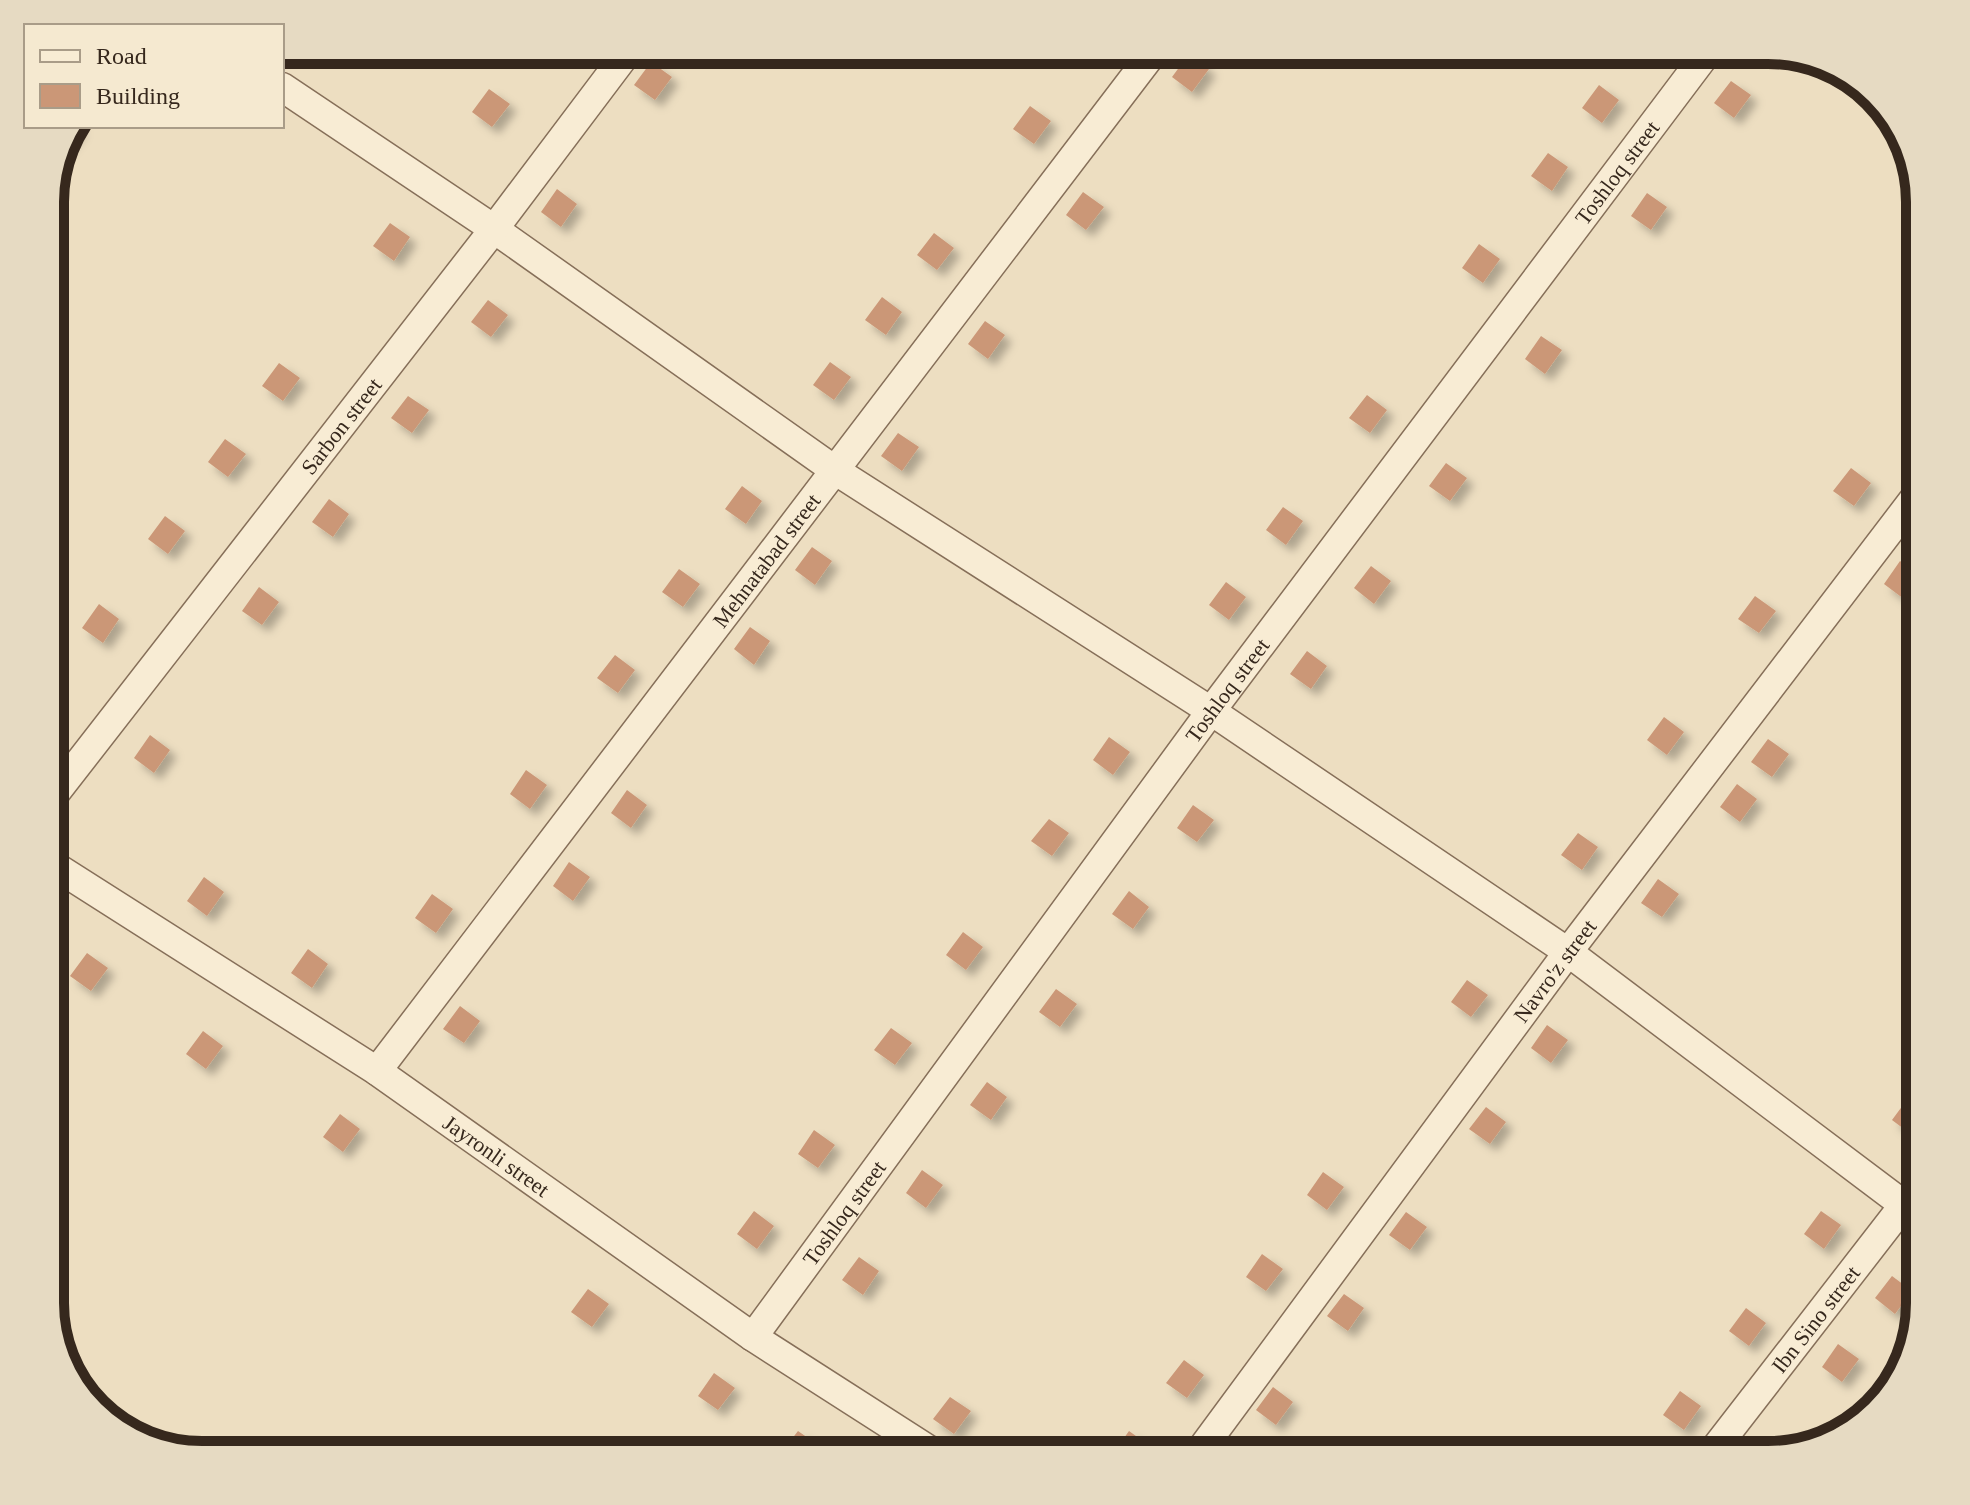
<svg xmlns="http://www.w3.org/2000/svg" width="1970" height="1505" viewBox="0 0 1970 1505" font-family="'Times New Roman',serif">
  <defs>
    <filter id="shadow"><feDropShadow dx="7" dy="7" stdDeviation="4" flood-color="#0004"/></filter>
  </defs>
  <rect width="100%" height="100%" fill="#eddec1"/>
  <path fill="#cb9777" filter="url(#shadow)" d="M1189,54L1209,69L1192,92L1172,77Z
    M651,62L672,77L655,100L634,85Z
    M1731,81L1751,95L1734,118L1714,103Z
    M1599,85L1619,100L1602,123L1582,108Z
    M489,89L510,104L492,127L472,112Z
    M1030,106L1051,121L1034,144L1013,129Z
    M72,126H80L62,150L66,134Z
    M1548,153L1568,167L1552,191L1531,176Z
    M557,189L577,204L561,227L541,212Z
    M1083,192L1104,207L1086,230L1066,215Z
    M1647,193L1667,207L1651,230L1631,216Z
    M390,223L410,237L394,261L373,246Z
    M934,233L954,248L937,270L917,255Z
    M1479,244L1500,259L1483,283L1462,268Z
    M882,297L902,312L886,335L865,320Z
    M488,300L508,315L491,337L471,322Z
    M985,321L1005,335L988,359L968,344Z
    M1541,336L1562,350L1545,374L1525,359Z
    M830,362L851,377L834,400L813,385Z
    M279,363L300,378L283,401L262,386Z
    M1367,395L1387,410L1370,433L1349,418Z
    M408,396L429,410L412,433L391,418Z
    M898,433L919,447L902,471L881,456Z
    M225,439L246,454L228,477L208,462Z
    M1446,463L1467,478L1450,501L1429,486Z
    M1851,468L1871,483L1854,506L1833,491Z
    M742,486L762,501L746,524L725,509Z
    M329,499L349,514L333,537L312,522Z
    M1283,507L1303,521L1286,545L1266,530Z
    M165,516L185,531L168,554L148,539Z
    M812,547L832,561L815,585L795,570Z
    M1900,561L1920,575L1904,599L1884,584Z
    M1371,566L1391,581L1374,604L1354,588Z
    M679,569L700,584L683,607L662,592Z
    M1226,582L1246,597L1229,620L1209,605Z
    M259,587L279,602L262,625L242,611Z
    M1755,596L1776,611L1759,633L1738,619Z
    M99,604L119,619L103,643L82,628Z
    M750,627L770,641L754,665L734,649Z
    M1307,651L1327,666L1311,689L1290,674Z
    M615,655L635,670L618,693L597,678Z
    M1664,717L1684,732L1667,755L1647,740Z
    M150,735L170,750L154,773L134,758Z
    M1109,737L1130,752L1113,775L1093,760Z
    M1768,739L1789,754L1772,777L1751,762Z
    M526,770L547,785L530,809L510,794Z
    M1737,784L1757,799L1740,822L1720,807Z
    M627,790L647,805L631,828L611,813Z
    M1193,805L1214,820L1197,842L1177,828Z
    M1049,819L1069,833L1052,856L1031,841Z
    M1578,833L1598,847L1582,870L1561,855Z
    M569,862L590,877L573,901L553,886Z
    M204,877L224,892L207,916L187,901Z
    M1658,879L1679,894L1662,917L1641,903Z
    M1129,891L1149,907L1133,929L1112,914Z
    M432,894L453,909L436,933L415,918Z
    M963,932L983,947L966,970L946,955Z
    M308,949L328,964L312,988L291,973Z
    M87,953L108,968L91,991L70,976Z
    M1467,980L1488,995L1471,1017L1451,1002Z
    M1056,989L1077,1004L1060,1027L1039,1012Z
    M460,1006L480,1021L464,1043L443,1029Z
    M1547,1025L1568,1040L1551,1063L1531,1048Z
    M891,1028L912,1043L895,1065L874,1050Z
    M203,1031L223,1046L206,1069L186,1054Z
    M987,1082L1007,1097L991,1120L970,1105Z
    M1909,1097L1920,1105V1124L1912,1135L1892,1120Z
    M1486,1107L1506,1122L1490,1144L1469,1129Z
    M340,1114L360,1129L343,1152L323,1137Z
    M814,1130L835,1145L818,1168L798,1154Z
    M922,1170L943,1185L926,1208L906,1193Z
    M1323,1172L1344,1187L1327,1210L1307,1195Z
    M754,1211L774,1226L757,1249L737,1234Z
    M1821,1211L1841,1225L1824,1249L1804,1234Z
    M1406,1212L1427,1227L1410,1250L1389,1235Z
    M1262,1254L1283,1269L1266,1291L1246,1277Z
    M859,1257L879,1271L863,1295L842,1280Z
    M1892,1276L1912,1291L1895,1314L1875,1298Z
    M588,1289L609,1304L592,1327L571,1312Z
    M1344,1294L1364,1308L1348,1331L1327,1316Z
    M1746,1308L1766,1323L1749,1346L1729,1331Z
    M1838,1344L1859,1359L1842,1382L1822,1367Z
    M1184,1360L1204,1375L1187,1398L1166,1383Z
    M714,1373L735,1388L718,1410L698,1396Z
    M1273,1387L1293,1402L1276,1425L1256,1410Z
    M1680,1391L1701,1406L1684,1430L1663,1415Z
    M950,1397L971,1411L954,1434L933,1419Z
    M798,1431L818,1445L811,1455H783L781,1453Z
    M1129,1431L1150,1446L1144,1455H1112Z"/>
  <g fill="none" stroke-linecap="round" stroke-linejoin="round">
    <defs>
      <g id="minor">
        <path d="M282,87L494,229L836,471L1211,711L1568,952L1904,1205L1920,1213"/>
        <path id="s1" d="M50,800L494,229L629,50"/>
        <path id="s2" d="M50,863L377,1071L753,1337L937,1455"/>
        <path id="s3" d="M377,1071L1155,50"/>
        <path id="s4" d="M753,1337L1211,711L1709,50"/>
        <path id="s5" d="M1197,1455L1568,952L1920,491"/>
        <path id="s6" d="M1710,1455L1920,1184"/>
      </g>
    </defs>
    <use href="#minor" stroke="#866f59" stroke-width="31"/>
    <use href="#minor" stroke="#f8ecd4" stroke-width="28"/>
  </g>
  <g text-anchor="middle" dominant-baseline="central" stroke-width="7" stroke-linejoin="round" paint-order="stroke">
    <g font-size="22" fill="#36281d" stroke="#f5e9d0">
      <text stroke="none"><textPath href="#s4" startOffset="1450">Toshloq street</textPath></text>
      <text stroke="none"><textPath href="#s1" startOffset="474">Sarbon street</textPath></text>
      <text stroke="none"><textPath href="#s3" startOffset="642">Mehnatаbаd street</textPath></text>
      <text stroke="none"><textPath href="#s4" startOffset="802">Toshloq street</textPath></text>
      <text stroke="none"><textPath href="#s5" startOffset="602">Navro'z street</textPath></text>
      <text stroke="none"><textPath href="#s2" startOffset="534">Jayronli street</textPath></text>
      <text stroke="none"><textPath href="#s4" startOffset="154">Toshloq street</textPath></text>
      <text stroke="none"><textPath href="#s6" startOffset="172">Ibn Sino street</textPath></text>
    </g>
  </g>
  <path d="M0 0H1970V1505H0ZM202 64H1768A138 138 0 0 1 1906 202V1303A138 138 0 0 1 1768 1441H202A138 138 0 0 1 64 1303V202A138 138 0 0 1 202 64Z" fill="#e6dac2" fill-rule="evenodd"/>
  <path fill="none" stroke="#36281d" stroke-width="10" d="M202 64H1768A138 138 0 0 1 1906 202V1303A138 138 0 0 1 1768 1441H202A138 138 0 0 1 64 1303V202A138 138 0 0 1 202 64Z"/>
  <rect x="24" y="24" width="260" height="104" fill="#f5e9d0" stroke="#a99c88" stroke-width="2"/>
  <rect x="40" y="50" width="40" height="12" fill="#f8ecd4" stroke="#a99c88" stroke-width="2"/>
  <text x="96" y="64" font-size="24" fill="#36281d">Road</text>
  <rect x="40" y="84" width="40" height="24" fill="#cb9777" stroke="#a99c88" stroke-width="2"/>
  <text x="96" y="104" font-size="24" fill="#36281d">Building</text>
</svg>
